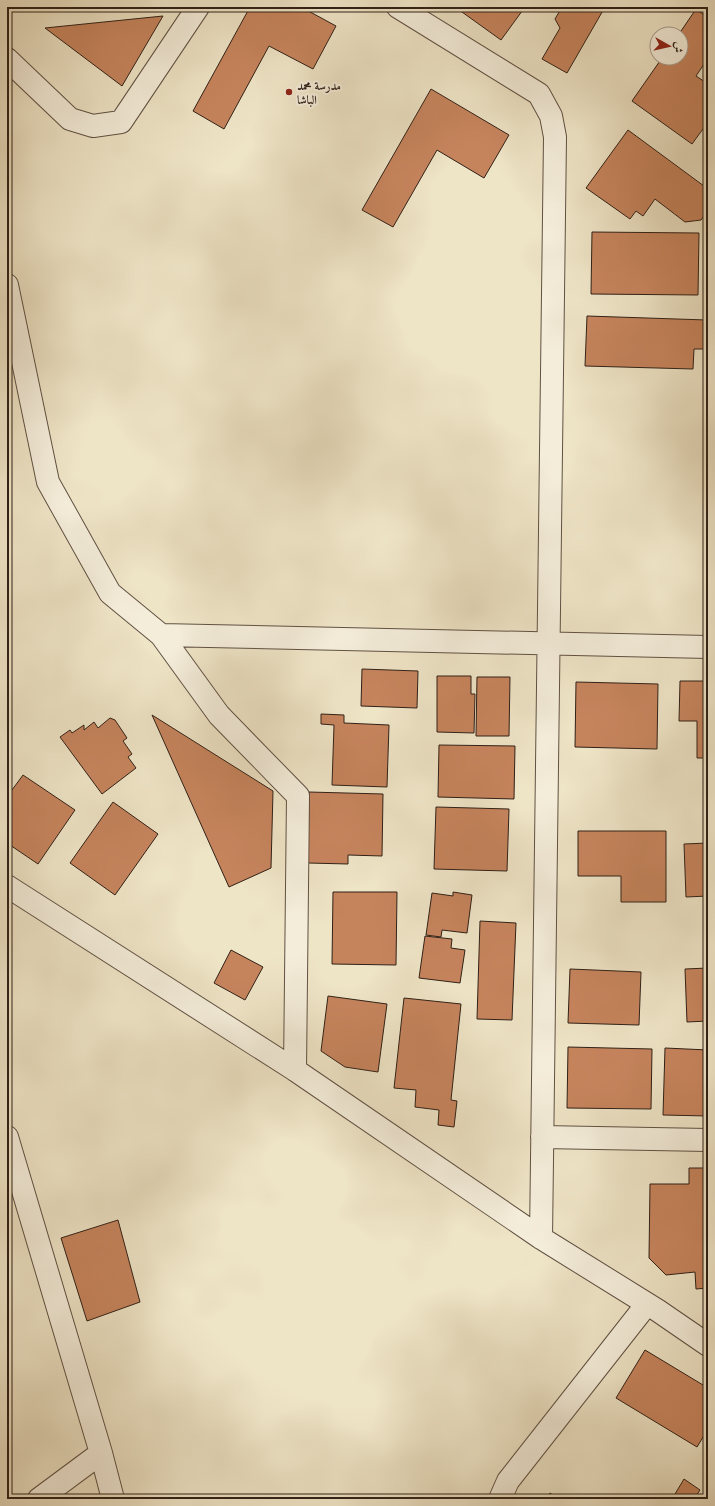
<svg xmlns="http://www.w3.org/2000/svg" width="715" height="1506" viewBox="0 0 715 1506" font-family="'Libre Caslon Text',Amiri,serif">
  <rect width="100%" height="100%" fill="#eee4c6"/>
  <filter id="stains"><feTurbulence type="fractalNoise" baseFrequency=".005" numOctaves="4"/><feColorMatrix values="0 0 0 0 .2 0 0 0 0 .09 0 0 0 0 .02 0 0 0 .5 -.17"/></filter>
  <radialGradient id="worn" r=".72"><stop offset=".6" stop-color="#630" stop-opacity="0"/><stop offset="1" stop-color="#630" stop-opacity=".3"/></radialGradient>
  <path fill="#c6845d" stroke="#302017" d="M250,7H301L336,26L313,69L269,46L224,129L193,111Z
    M455,7H525L501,40Z
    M562,7H572L579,11L582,7H605L567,73L542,59L560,28L555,19Z
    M696,9L708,18V67L704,64L696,76L708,84V122L692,144L632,101L662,58H681V34H679Z
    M163,16L122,86L45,28Z
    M431,89L509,135L484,178L437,150L393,227L362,210Z
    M628,130L708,189V210L701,220L685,222L655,199L643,216L636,211L630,219L586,188Z
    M592,232L699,233L698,295L591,294Z
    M587,316L707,320L706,349H694L693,369L585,366Z
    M362,669L418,671L417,708L361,706Z
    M437,676H471V694H475L474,733L437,732Z
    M477,677H510L509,736H476Z
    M680,681H708V758H697V721H679Z
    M576,682L658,684L657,749L575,747Z
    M321,714L344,715V723L389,725L387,787L332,785L334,725L321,724Z
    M152,715L273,791L271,868L229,887Z
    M110,718L115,720L127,738L123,741L132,754L128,757L136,768L102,794L60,737L70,730L72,733L84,725V730L94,722L98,728Z
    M439,745L515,746L514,799L438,797Z
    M23,775L75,810L38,864L7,843V787L12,790Z
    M309,792L383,794L382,856L348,855V864L308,863Z
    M113,802L158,834L115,895L70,863Z
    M436,807L509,809L507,871L434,869Z
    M578,831H666V902H621V876H578Z
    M708,843V896L686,897L684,844Z
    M333,892H397L396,965L332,964Z
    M453,892L472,895L467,933L442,930L441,937L426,935L432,893L453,896Z
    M480,921L516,923L512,1020L477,1019Z
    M425,936L452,939L451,948L465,950L460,983L419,978Z
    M231,950L263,967L245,1000L214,983Z
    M708,968V1021L687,1022L685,969Z
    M570,969L641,972L639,1025L568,1023Z
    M328,996L387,1004L378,1072L345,1067L321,1051Z
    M404,998L461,1004L451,1100L457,1101L454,1127L438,1125L439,1110L415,1107L416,1090L394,1088Z
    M568,1047L652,1049L651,1109L567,1108Z
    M665,1048L708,1050V1116L663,1115Z
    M689,1168H708V1288L696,1289L695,1272L666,1275L649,1258L650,1184H689Z
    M118,1220L140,1302L87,1321L61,1238Z
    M645,1350L708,1388V1429L697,1447L616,1398Z
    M684,1479L700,1490L694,1499H672Z
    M550,1493L558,1499H546Z"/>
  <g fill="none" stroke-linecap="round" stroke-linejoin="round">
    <defs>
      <path id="street" d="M398,7L539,94L551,116L555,137L541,1238
        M7,59L70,119L93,126L121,122L198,7
        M7,285L48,482L110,593L161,635L219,715L298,796L295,1070
        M161,635L708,647
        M7,886L295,1070L541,1238L657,1310L708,1345
        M7,1137L101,1453L113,1499
        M542,1137L708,1140
        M39,1499L101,1453
        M500,1499L508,1481L647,1304"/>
    </defs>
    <use href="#street" stroke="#605143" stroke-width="24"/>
    <use href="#street" stroke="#f4edda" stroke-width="22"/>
  </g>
  <circle fill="#8f2418" stroke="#f4edda" stroke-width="1.5" cx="289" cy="92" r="4"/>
  <g text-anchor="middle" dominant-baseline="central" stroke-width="4" stroke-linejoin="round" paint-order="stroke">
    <g font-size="12" font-weight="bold" fill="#302017" stroke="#f4edda" text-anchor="start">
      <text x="297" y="85">مدرسة محمد<tspan x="297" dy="14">الباشا</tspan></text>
    </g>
  </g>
  <rect width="715" height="1506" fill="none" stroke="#eee4c6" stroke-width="24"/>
  <rect x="8" y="8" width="699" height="1490" fill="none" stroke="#302017" stroke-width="2"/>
  <rect x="12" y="12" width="691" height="1482" fill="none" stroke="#302017"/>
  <g transform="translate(669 46) rotate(98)"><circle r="19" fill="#f4edda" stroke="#a69b8c"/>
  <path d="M0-3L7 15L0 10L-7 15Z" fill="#8f2418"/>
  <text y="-6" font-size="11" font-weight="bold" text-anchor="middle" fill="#302017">ش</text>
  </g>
  <rect width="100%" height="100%" filter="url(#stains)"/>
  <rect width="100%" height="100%" fill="url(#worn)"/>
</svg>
